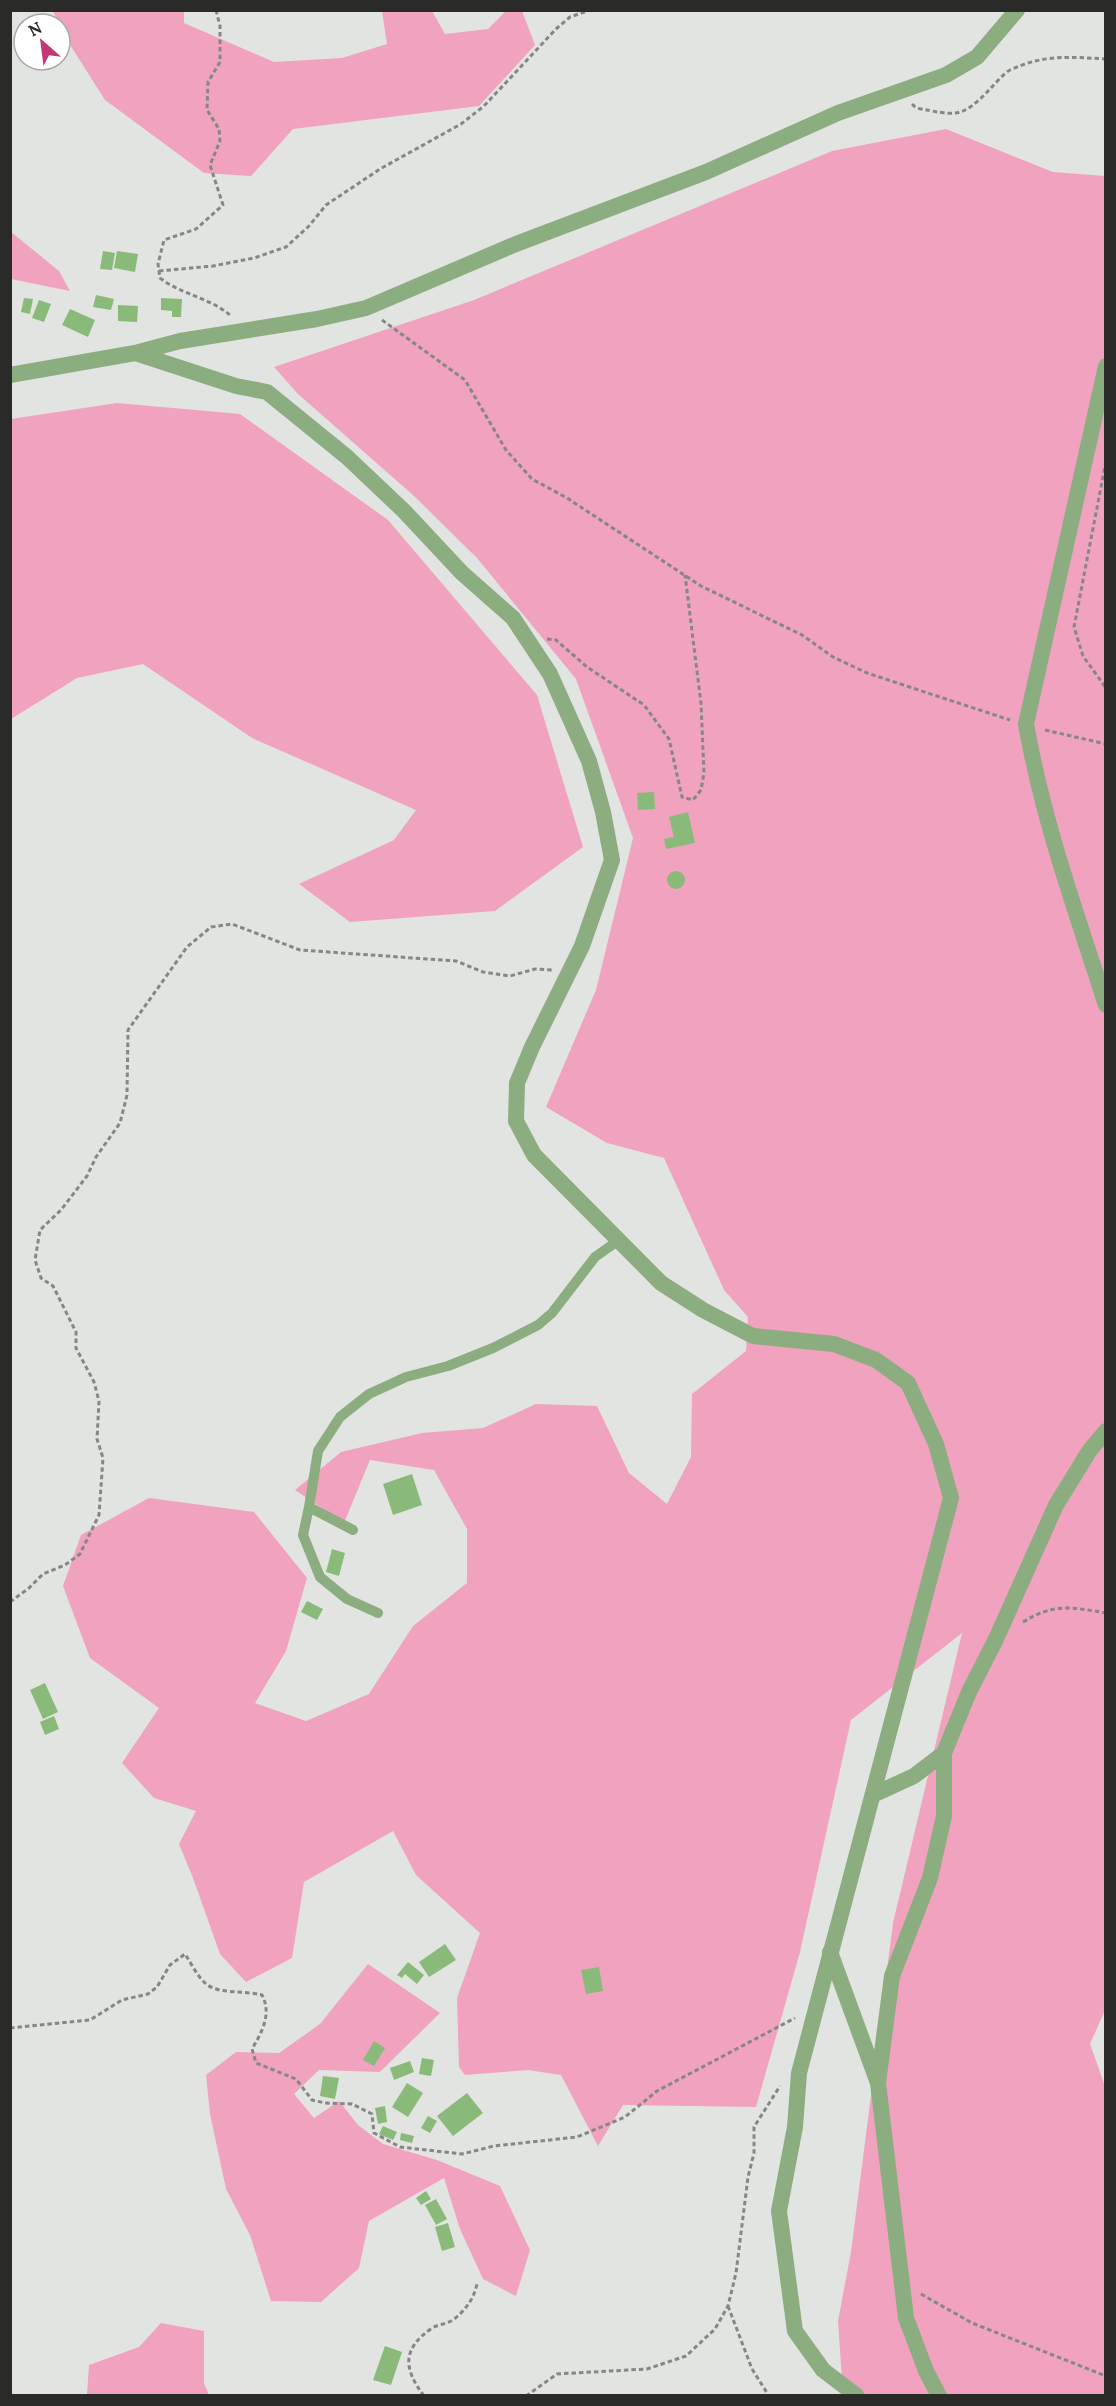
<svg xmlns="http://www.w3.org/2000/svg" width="1116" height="2406" viewBox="0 0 1116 2406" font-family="Lora,serif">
  <rect width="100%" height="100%" fill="#e2e4e1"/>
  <path fill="#f1a2be" d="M53,11H184V23L274,62L342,58L387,44L382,11H432L445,34L488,29L506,11H522L535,45L479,106L293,129L251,176L204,173L105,100L67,40Z
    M946,129L1053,172L1105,176L1106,2008L1090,2044L1106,2089L1105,2395H843L838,2321L851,2252L893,1923L962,1633L851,1720L800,1952L756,2107L623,2105L598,2146L561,2075L528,2070L465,2075L459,2067L457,1998L480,1933L416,1875L393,1831L304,1882L292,1958L246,1982L220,1954L193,1878L179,1844L196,1811L154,1798L122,1763L159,1708L90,1658L63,1586L81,1535L149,1498L254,1512L307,1578L286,1651L255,1703L306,1721L369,1694L413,1626L467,1583V1529L434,1470L370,1460L344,1523L295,1490L341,1452L422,1433L483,1428L536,1404L597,1406L629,1473L667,1504L691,1457L692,1394L746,1351L748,1317L724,1290L664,1158L607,1143L546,1107L596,990L633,838L576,679L477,558L413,495L298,394L274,367L474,300L832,151Z
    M11,232L59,271L70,291L11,279Z
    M117,403L240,414L388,520L537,695L583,847L495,911L350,922L299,884L394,840L416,810L252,738L143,664L77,678L11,719V419Z
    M368,1964L440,2013L380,2072L319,2070L294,2094L314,2118L339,2101L358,2125L383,2144L437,2160L500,2186L530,2250L516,2296L483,2279L460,2229L444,2178L369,2221L359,2268L321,2302L271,2301L250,2235L226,2189L210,2114L206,2075L236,2052L279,2053L320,2024Z
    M161,2323L204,2331V2383L209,2395H87L89,2365L139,2347Z"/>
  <path fill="#8aba79" d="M103,251L115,253L112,270L100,269Z
    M117,251L138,254L135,272L114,268Z
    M96,295L114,299L111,310L93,307Z
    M24,298L33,299L30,314L21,312Z
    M161,298L182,299L181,317H172V311L161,310Z
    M39,300L51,304L44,322L32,318Z
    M118,305L138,306L137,322L118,321Z
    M70,309L95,320L88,337L62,325Z
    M654,792L655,809L638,810L637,793Z
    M688,812L695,843L666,849L664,839L674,837L669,817Z
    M667 880a9 9 0 1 1 18 0a9 9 0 1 1-18 0Z
    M412,1474L422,1505L393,1515L383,1484Z
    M332,1549L345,1553L339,1576L326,1572Z
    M307,1601L323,1609L317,1620L301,1612Z
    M45,1683L58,1712L43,1719L30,1690Z
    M54,1716L59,1729L45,1735L40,1722Z
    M445,1944L456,1960L429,1977L419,1962Z
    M408,1962L424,1975L417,1984L405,1974L402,1978L397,1975Z
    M599,1967L603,1991L586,1994L581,1970Z
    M374,2041L385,2048L374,2066L363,2060Z
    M422,2058L434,2060L431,2076L419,2074Z
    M410,2061L414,2072L394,2080L390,2068Z
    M323,2076L339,2078L335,2099L320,2096Z
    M407,2083L423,2093L408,2117L392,2107Z
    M467,2093L483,2113L453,2136L437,2116Z
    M385,2106L387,2122L378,2124L375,2108Z
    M428,2116L437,2121L430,2133L421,2128Z
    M383,2126L397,2132L393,2140L379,2134Z
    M401,2133L414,2136L412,2143L400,2140Z
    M426,2191L431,2199L421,2205L416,2198Z
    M436,2199L447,2219L436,2225L425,2205Z
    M448,2223L455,2247L442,2251L435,2227Z
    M385,2346L402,2352L391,2385L373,2380Z"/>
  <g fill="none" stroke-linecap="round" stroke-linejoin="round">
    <path stroke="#868785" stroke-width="3" stroke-dasharray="4.5 3" stroke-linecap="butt" d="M216,10L220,26V62L208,82L207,110L219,129L220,141L210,165L223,205L196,229L164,240L158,264L160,278C182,295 212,298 232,317
      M912,104L916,108C955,115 961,120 990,89C996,83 1003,74 1010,70C1045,54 1069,57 1106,59
      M159,271L213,266L254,258L286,247L309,226L326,205L380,169L461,124L484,106L556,29L570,17L590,10
      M382,320L465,380L506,450L532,479L567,498L701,586L802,635L833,657L867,673L1010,720
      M1106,461L1074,627L1083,656L1106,688
      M547,639L556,640L587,667L644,705L669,739L682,797L693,800L701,790L704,773L701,703L685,575
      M1045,730L1106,744
      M10,1602L29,1588L43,1574L65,1565L80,1554L99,1515L103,1458L97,1439L99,1401L94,1382L76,1348V1332L53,1286L41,1278L35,1260L40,1230L61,1210L87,1176L96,1157L120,1123L127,1095L128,1030L187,947L211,927L232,924L300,950L456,961L483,972L510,976L535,969L552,970
      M1023,1622C1054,1603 1071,1607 1106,1613
      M10,2028L90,2020L122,2000L148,1994L157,1987L170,1965L185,1954C191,1963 196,1974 204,1982C216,1995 244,1990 262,1995C272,2014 262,2032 252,2049L256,2063L296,2079L312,2100L325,2103L352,2104L372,2114L374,2133L400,2147L462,2154L494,2146L577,2137L625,2117L657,2091L795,2018
      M921,2294L972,2323L1106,2376
      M728,2306L752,2369L769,2396
      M424,2396C403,2368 402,2349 432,2328C439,2324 448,2324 454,2319C466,2310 474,2298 477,2284
      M526,2396L557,2374L647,2369L686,2356L715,2329L728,2306L736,2273L748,2177L754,2153V2127L780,2086"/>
    <path stroke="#8cad80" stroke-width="10" d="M309,1507L303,1535L320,1577L347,1599L378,1613
      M353,1530L309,1507L318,1451L340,1417L369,1394L406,1377L448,1366L493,1348L538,1325L552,1313L595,1257L619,1240"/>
    <path stroke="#8cad80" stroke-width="16" d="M1106,366L1026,724C1043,821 1076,912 1106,1005
      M875,1794L914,1776L944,1753
      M830,1952L878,2083L906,2318L926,2371L939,2396
      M878,2083L892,1976L930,1878L944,1816V1753L969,1692L996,1639L1056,1505L1090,1450L1106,1431"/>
    <path stroke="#8cad80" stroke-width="16" d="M135,353L236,386L267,392L347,457L404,511L462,573L513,618L550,674L589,761L603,812L612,860L582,946L532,1047L517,1083L516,1121L534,1155L661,1283L703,1310L753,1336L834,1344L876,1360L908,1383L936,1444L951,1498L799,2073L795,2127L779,2211L795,2331L823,2370L857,2396
      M10,375L135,353L180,341L317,319L366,308L516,244L706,172L838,113L946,75L977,57L1017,10"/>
  </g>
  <rect width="1116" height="2406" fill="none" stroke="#2a2a29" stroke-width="24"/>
  <g transform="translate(42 42) rotate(332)"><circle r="28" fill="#ffffff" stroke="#aaaaa9" stroke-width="1.5"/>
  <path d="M0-4.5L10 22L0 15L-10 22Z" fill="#c03976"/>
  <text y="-9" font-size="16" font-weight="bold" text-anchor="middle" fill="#2a2a29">N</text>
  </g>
</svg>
